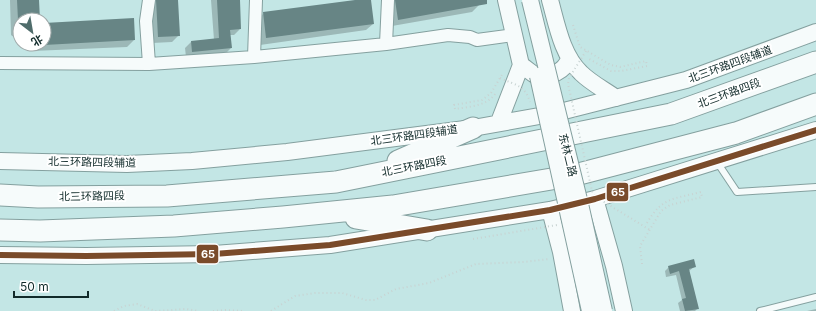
<svg xmlns="http://www.w3.org/2000/svg" width="816" height="311" viewBox="0 0 816 311" font-family="Inter,'Noto Sans SC',sans-serif">
  <rect width="100%" height="100%" fill="#c3e6e5"/>
  <path fill="#0003" d="M10,0H38L39,20H20V42L11,35Z
    M149,0H177L179,35L172,42L152,43Z
    M211,0H239L240,29L234,35H230L231,48L225,54L186,57L185,48L191,42L214,40Z
    M362,0H370L373,24L366,30L260,45L257,20L264,13Z
    M389,0H478L479,5L472,12L392,26Z
    M44,24L134,40L127,47L32,51L23,44H44Z
    M669,267H694L689,271L698,308L695,311H680L678,303L682,300L676,275L666,277L665,271Z
    M816,309V311H807Z"/>
  <path fill="#678585" d="M17,0H39L40,20H18Z
    M156,0H178L180,36L158,37Z
    M217,0H240L241,29L230,30L232,48L192,52L191,41L219,38Z
    M355,0H371L374,24L266,38L263,12Z
    M395,0H487V4L398,20Z
    M134,18L135,40L44,45V23Z
    M694,259L696,267L689,269L699,309L685,311L682,299L686,298L679,271L670,274L668,266Z"/>
  <g fill="none" stroke-linecap="round" stroke-linejoin="round">
    <defs>
      <path id="lane" d="M717,162L737,192L816,187
        M760,311L816,297"/>
      <path id="street" d="M149,0L146,21L149,64
        M386,44L448,35L470,37L477,40L514,35
        M254,57L256,0
        M0,63L149,64L254,57L386,44L388,0"/>
      <path id="secondary" d="M550,0C557,25 562,55 581,73C591,83 605,90 616,98
        M521,65C526,68 530,72 535,75C547,80 566,71 569,58
        M499,122L521,65L506,0
        M0,161L127,164L192,161L287,152L473,128L556,113L686,80L816,32
        M595,199L614,266L624,311
        M550,210L561,252L572,311
        M0,255L86,256L214,254L330,245L550,210L595,199L816,130"/>
      <path id="highway" d="M398,161L473,128
        M0,195L38,197L167,196L336,182L671,114L816,62
        M356,218L427,230
        M0,230L40,231L174,226L283,217L393,206L575,175L736,133L816,104"/>
    </defs>
    <use href="#lane" stroke="#84a09f" stroke-width="8"/>
    <use href="#street" stroke="#84a09f" stroke-width="14"/>
    <use href="#secondary" stroke="#84a09f" stroke-width="18"/>
    <use href="#highway" stroke="#84a09f" stroke-width="23"/>
    <path stroke="#c8d3d2" stroke-width="2" stroke-dasharray="1 3" stroke-linecap="butt" d="M573,25L580,47L611,65L620,67L646,61L647,66L621,71H611L589,59
      M495,94C487,106 468,107 455,109L454,105L482,100L491,93L503,73
      M642,264L640,246L661,211L670,205L702,197L701,192C674,199 662,197 647,223
      M114,311L124,306L137,304L155,311L186,309L199,311
      M213,311L226,310L244,311
      M271,311L295,296L315,293H342L366,300H375L396,289L429,283L476,264L524,262L549,259"/>
    <use href="#lane" stroke="#f6fbfb" stroke-width="6"/>
    <use href="#street" stroke="#f6fbfb" stroke-width="12"/>
    <use href="#secondary" stroke="#f6fbfb" stroke-width="16"/>
    <use href="#highway" stroke="#f6fbfb" stroke-width="21"/>
    <defs>
      <path id="secondary-bridge" d="M530,0L580,204L604,311
        M538,76L590,311"/>
    </defs>
    <use href="#secondary-bridge" stroke="#84a09f" stroke-width="18" stroke-linecap="butt"/>
    <path stroke="#c8d3d2" stroke-width="2" stroke-dasharray="1 3" stroke-linecap="butt" d="M586,51L569,78L568,84L592,191L596,197L650,230
      M500,78C515,85 525,85 530,102
      M473,239L557,225V224"/>
    <use href="#secondary-bridge" stroke="#f6fbfb" stroke-width="16"/>
    <defs>
      <path id="bus-1" d="M0,255L86,256L214,254L330,245L550,210L595,199L816,130"/>
    </defs>
    <use href="#bus-1" stroke="#fff" stroke-width="9"/>
    <use href="#bus-1" stroke="#7a4b2a" stroke-width="6"/>
  </g>
  <g text-anchor="middle" dominant-baseline="central" stroke-width="4" stroke-linejoin="round" paint-order="stroke">
    <g font-size="11" fill="#112b2a" stroke="#fff">
      <text transform="translate(730 64) rotate(-20)">北三环路四段辅道</text>
      <text transform="translate(729 93) rotate(-20)">北三环路四段</text>
      <text transform="translate(414 135) rotate(-8)">北三环路四段辅道</text>
      <text transform="translate(568 155) rotate(76)">东林二路</text>
      <text transform="translate(92 162) rotate(1)">北三环路四段辅道</text>
      <text transform="translate(414 166) rotate(-11)">北三环路四段</text>
      <text transform="translate(92 196) rotate(-1)">北三环路四段</text>
    </g>
  </g>
  <g stroke="#fff" stroke-width="1.5">
    <rect x="606" y="182" width="23" height="20" rx="4" fill="#7a4b2a"/>
    <rect x="196" y="244" width="23" height="20" rx="4" fill="#7a4b2a"/>
  </g>
  <g font-size="11" text-anchor="middle" font-weight="bold" fill="#fff">
    <text x="618" y="196">65</text>
    <text x="208" y="258">65</text>
  </g>
  <g transform="translate(32 32) rotate(149)"><circle r="19" fill="#ffffff" stroke="#a0aaaa"/>
  <path d="M0-3L7 15L0 10L-7 15Z" fill="#4f6c6b"/>
  <text y="-6" font-size="11" font-weight="bold" text-anchor="middle" fill="#112b2a">北</text>
  </g>
  <path d="M14 291v6h74v-6" fill="none" stroke="#112b2a" stroke-width="2"/>
  <text x="20" y="291" font-size="12" fill="#112b2a" stroke="#ffffff" stroke-width="3" paint-order="stroke">50 m</text>
</svg>
